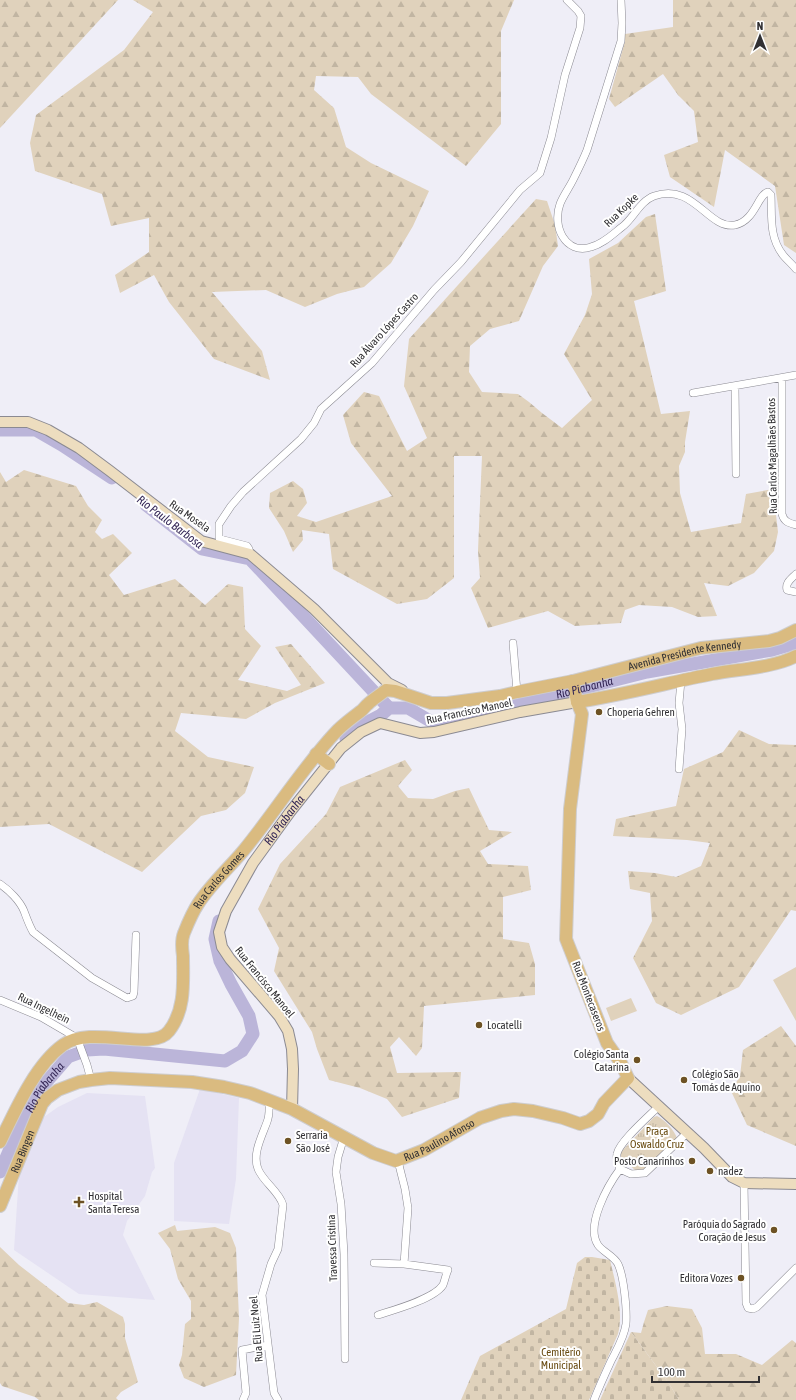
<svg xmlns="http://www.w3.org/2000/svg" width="796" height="1400" viewBox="0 0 796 1400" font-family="'Asap Condensed',sans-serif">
  <defs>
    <pattern id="forest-firs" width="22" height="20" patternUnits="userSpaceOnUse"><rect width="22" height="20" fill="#e0d2bc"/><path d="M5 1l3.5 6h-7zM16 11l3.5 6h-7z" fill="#c1b5a2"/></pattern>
    <pattern id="cemetery-stones" width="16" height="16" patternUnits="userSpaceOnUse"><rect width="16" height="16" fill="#e0d2bc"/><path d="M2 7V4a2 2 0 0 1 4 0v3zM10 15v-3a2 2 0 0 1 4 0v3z" fill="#c1b5a2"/></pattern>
    <pattern id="park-tufts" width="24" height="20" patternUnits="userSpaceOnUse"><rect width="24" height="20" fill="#e0d2bc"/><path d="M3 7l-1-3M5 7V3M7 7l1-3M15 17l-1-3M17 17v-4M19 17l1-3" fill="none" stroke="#c1b5a2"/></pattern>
  </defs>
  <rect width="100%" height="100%" fill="#efeef7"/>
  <path fill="#e5e2f3" d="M200,1089L239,1098L236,1179L229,1224L174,1221V1163Z
    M87,1093L145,1096L155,1168L152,1172L145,1196L127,1221L123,1235L155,1300L79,1294L14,1250L19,1174L37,1122L58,1107Z"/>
  <path fill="#e0d2bc" d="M796,967V1021L773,980Z
    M631,998L637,1011L611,1021L606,1008Z"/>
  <path fill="url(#forest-firs)" d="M0,0H118L0,128Z
    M133,0H514L501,31V124L466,166L371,94L358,77L316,76L314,90L334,108L346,147L371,163L429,191L413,226L391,263L364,287L337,294L305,307L266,290L212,292L262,351L270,380L214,359L169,302L154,275L120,293L115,275L149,252V218L111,226L102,194L35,171L30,143L36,115L124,50L153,12Z
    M673,0H796V253L784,245L775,186L725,150L714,207L670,177L664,155L698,142L694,111L678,95L663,74L615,107L609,99L625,41V34L673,27Z
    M536,199L547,201L555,225L558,246L543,266L519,321L490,329L470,346L469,372L482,392L518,394L529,402L542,413L562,428L592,400L564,354L585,315L592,294L589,259L618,243L646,217L655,214L666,291L634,301L661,414L690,411L685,442V452L679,466L680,493L691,532L741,523L746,494L773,489L778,532L774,551L754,573L728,586L704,583L717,616L698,617L672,607L639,605L625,610L621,623L575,626L548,611L488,628L471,588L480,578L478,551L482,456H454V578L427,599L397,604L333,569L329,534L302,530L303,540L293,552L284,531L269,508L270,493L293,481L303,489L307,503L297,516L316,522L392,496L351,443L343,415L364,392L379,396L407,451L427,438L404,386L409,339Z
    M24,470L76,486L88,506L102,520L95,532L102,539L113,534L132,553L109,575L124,595L175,579L205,605L228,584L243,587L245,629L261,646L238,680L287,691L301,685L275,647L291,644L325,683L275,703L246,719L181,713L175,731L208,757L254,767L245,793L226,810L201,816L142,872L49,824L0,827V472L6,482Z
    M739,730L769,744L796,745V911L791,910L739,987L681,1015L656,1003L633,958L652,921L650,893L630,889L628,871L655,873L676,877L701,866L710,843L687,840L613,836L616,819L676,806L684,769L723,752Z
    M405,760L412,770L398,786L408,798L433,799L455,791L469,788L489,830L512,832L480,851L488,864L528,866L531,890L503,897V939L529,943L535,964V995L424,1006L422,1048L416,1056L399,1037L390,1047L397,1073L461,1072L459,1098L402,1117L387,1099L360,1088L329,1080L317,1049L312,1032L274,971L279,948L258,909L280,864L326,814L340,787Z
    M781,1026L796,1046V1146L747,1125L731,1091L740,1076L743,1050Z
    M175,1225L177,1231L215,1227L230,1233L236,1248L239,1318L236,1375L204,1387L184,1378L179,1365L182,1355L185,1324L191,1319V1301L178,1279L170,1249L158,1233Z
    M0,1247L19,1265L68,1303L84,1305L97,1302L123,1317L125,1324V1338L138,1382L121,1392L116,1398L118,1400H39L35,1397L2,1386L0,1383Z
    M667,1306L692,1309L702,1328L705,1354H736L762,1365L792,1340L796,1343V1400H679L668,1382L631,1332L641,1333L644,1322L648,1310Z"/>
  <path fill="url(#cemetery-stones)" d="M585,1257H592L610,1260C615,1282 624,1311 618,1334L589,1400H461L480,1356L566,1309L577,1263Z
    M631,1332L668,1382L679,1400H600Z"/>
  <path fill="url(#park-tufts)" d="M657,1116C665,1120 674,1130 677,1138L644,1170L636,1171L621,1157V1152L654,1117Z"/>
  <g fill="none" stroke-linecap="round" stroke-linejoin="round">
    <g stroke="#bbb5d9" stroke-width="13">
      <path d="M0,430H36L62,445L112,478"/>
      <path d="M146,505L202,549L250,559L389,708"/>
      <path id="s1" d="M346,739L362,725L381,715L389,708H408L437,725L647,672L772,650L796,643"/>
      <path id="s2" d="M0,1172L16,1135L42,1087L68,1057L87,1050L104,1049L225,1061L242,1051L253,1034L249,1016L231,984L220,961L215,939L219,921"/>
    </g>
    <defs>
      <path id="street" d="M621,0L622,23L621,41L587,150C583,160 578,170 573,180C569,188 563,196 560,204C552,226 565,255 591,247C603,244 613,234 622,227C633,219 640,201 654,196C694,182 708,230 735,225C755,221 758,194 768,192L771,195C772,217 769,237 783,255C787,260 792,264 796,269
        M782,378V514C784,522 789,523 796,525
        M735,386L736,474
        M693,393L796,375
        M250,554L249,549L247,546L224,540L219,538V524L231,506L243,492L301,439L314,423L321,409L372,363L434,290L461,262L520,190L540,173L551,138L565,75L580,28L581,16L578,11L567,0
        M796,574C791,579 785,583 787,590L796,592
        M513,643L517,692
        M679,769L682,729L679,703L681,681
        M0,884C9,890 20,901 24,911C27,919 29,925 33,932L92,978L127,998L133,996L134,992L136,935
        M0,1000L41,1017L77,1038L87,1065L91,1080
        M269,1100C269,1107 270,1115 267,1122C262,1136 252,1154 258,1169C264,1183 279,1191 283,1205L278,1249L271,1264L262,1295L274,1393L278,1400
        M658,1107C649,1116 619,1142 617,1154C616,1159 618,1164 620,1169L631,1174L645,1173L687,1133
        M344,1137L338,1157L336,1172L341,1204L344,1254L345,1359
        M398,1161L405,1189L408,1208L404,1264
        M744,1183L746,1303L748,1308L753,1309L757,1307L796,1268
        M374,1263L404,1264L448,1270C446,1274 445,1280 443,1285C434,1299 394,1310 378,1315
        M243,1400L246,1393L242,1350L268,1345
        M594,1400C599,1387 605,1374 611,1361C617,1349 624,1338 626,1324C627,1309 624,1277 618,1264C614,1256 603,1252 598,1245C585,1226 608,1185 620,1169"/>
      <g id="secondary">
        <path d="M0,422H28L48,430L79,448L110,471L201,541L250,554L314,609L388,683L402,690"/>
        <path d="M628,1078L704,1148L732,1177L744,1183L796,1184"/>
        <path id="s3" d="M292,1109L293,1069L292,1049L288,1031L279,1016L230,959L222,947L219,932L226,911L253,863L290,812L341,748L361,732L380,723L420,733L434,732L520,712L577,702"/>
      </g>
      <g id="primary">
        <path d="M577,702C623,695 667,683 712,674C738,669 773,668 796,656"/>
        <path d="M316,754L329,764"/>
        <path id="s4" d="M0,1142C15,1111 35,1065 63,1045C92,1024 152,1053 169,1031C186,1009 183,981 183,956C182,949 181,940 184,933C188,923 192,913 198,904C211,884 229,868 244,850C275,812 301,770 334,734C342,725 351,719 361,711C364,709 365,706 368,704C373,699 380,695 386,690L395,691L431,703H447L500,696L517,692L573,681L701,648L769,641L780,638L796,630"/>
        <path id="s5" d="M0,1206L42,1104L47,1098L58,1090L79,1082L91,1080L110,1078L192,1082L224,1087L250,1093L292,1109L373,1153L396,1161L424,1150L480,1118L501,1111L514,1109L533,1111L563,1118L580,1124L589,1121L598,1114L604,1103L628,1078L621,1063L607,1043L566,939L570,809L582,714L577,702L573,681"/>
      </g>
    </defs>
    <use href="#street" stroke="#8b8a92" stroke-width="8"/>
    <use href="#secondary" stroke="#8b8a92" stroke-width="12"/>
    <use href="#primary" stroke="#cecdce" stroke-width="14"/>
    <use href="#street" stroke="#fff" stroke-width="7"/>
    <use href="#secondary" stroke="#edddbf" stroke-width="10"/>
    <use href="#primary" stroke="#dabb80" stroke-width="12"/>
  </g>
  <g fill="#6d5224" stroke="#fff" stroke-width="1.5">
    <circle cx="599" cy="712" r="4"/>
    <circle cx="479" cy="1025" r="4"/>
    <circle cx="637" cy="1060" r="4"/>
    <circle cx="684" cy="1080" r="4"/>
    <circle cx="288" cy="1141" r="4"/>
    <circle cx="692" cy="1161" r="4"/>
    <circle cx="710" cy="1171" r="4"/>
    <path d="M77 1196h4v4h4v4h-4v4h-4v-4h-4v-4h4z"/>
    <circle cx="774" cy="1230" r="4"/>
    <circle cx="741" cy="1278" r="4"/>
  </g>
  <g text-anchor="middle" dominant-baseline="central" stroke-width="4" stroke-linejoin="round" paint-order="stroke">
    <g font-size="11" fill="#313033" stroke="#fff">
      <text transform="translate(621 210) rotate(-44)">Rua Kopke</text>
      <text transform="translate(384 330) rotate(-48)">Rua Álvaro Lópes Castro</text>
      <text transform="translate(772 456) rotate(-91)">Rua Carlos Magalhães Bastos</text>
      <text transform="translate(190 516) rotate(35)">Rua Mosela</text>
      <text stroke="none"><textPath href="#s4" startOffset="952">Avenida Presidente Kennedy</textPath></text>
      <text transform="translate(469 711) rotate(-12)">Rua Francisco Manoel</text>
      <text stroke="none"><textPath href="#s4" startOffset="392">Rua Carlos Gomes</textPath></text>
      <text transform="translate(265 982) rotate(51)">Rua Francisco Manoel</text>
      <text transform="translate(589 996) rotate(69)">Rua Montecaseros</text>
      <text transform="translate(44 1008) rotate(26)">Rua Ingelhein</text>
      <text stroke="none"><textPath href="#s5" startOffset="536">Rua Paulino Afonso</textPath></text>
      <text stroke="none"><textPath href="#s5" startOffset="59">Rua Bingen</textPath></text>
      <text transform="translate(332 1248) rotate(-92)">Travessa Cristina</text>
      <text transform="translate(256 1329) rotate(-95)">Rua Eli Luiz Noel</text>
    </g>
    <g font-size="11" fill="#313033" stroke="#fff" text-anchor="start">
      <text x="607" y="712">Choperia Gehren</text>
      <text x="487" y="1025">Locatelli</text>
      <text x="629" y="1054" text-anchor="end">Colégio Santa<tspan x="629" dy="13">Catarina</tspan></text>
      <text x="692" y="1074">Colégio São<tspan x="692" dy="13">Tomás de Aquino</tspan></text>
      <text x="296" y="1135">Serraria<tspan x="296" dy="13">São José</tspan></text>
      <text x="684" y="1161" text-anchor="end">Posto Canarinhos</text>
      <text x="718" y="1171">nadez</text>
      <text x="88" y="1196">Hospital<tspan x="88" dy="13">Santa Teresa</tspan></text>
      <text x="766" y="1224" text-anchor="end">Paróquia do Sagrado<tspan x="766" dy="13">Coração de Jesus</tspan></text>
      <text x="733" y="1278" text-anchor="end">Editora Vozes</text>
    </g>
    <g font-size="11" fill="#684a10" stroke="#fff">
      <text x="657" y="1131">Praça<tspan x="657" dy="13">Oswaldo Cruz</tspan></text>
      <text x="561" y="1352">Cemitério<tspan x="561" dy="13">Municipal</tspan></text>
    </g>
    <g font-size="12" font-style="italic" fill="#342756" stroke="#fff">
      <text transform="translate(170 522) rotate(37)">Rio Paulo Barbosa</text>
      <text stroke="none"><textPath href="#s1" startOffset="258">Rio Piabanha</textPath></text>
      <text stroke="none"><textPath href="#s3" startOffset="331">Rio Piabanha</textPath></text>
      <text stroke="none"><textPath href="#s2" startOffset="96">Rio Piabanha</textPath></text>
    </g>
  </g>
  <g transform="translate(760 36)" stroke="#ffffff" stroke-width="3" paint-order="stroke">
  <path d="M0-3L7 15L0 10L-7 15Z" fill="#313033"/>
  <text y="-6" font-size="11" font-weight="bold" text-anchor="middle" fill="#313033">N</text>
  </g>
  <path d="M652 1376v6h107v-6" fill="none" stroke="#313033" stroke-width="2"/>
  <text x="658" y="1376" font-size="12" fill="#313033" stroke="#ffffff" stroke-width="3" paint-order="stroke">100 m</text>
</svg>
